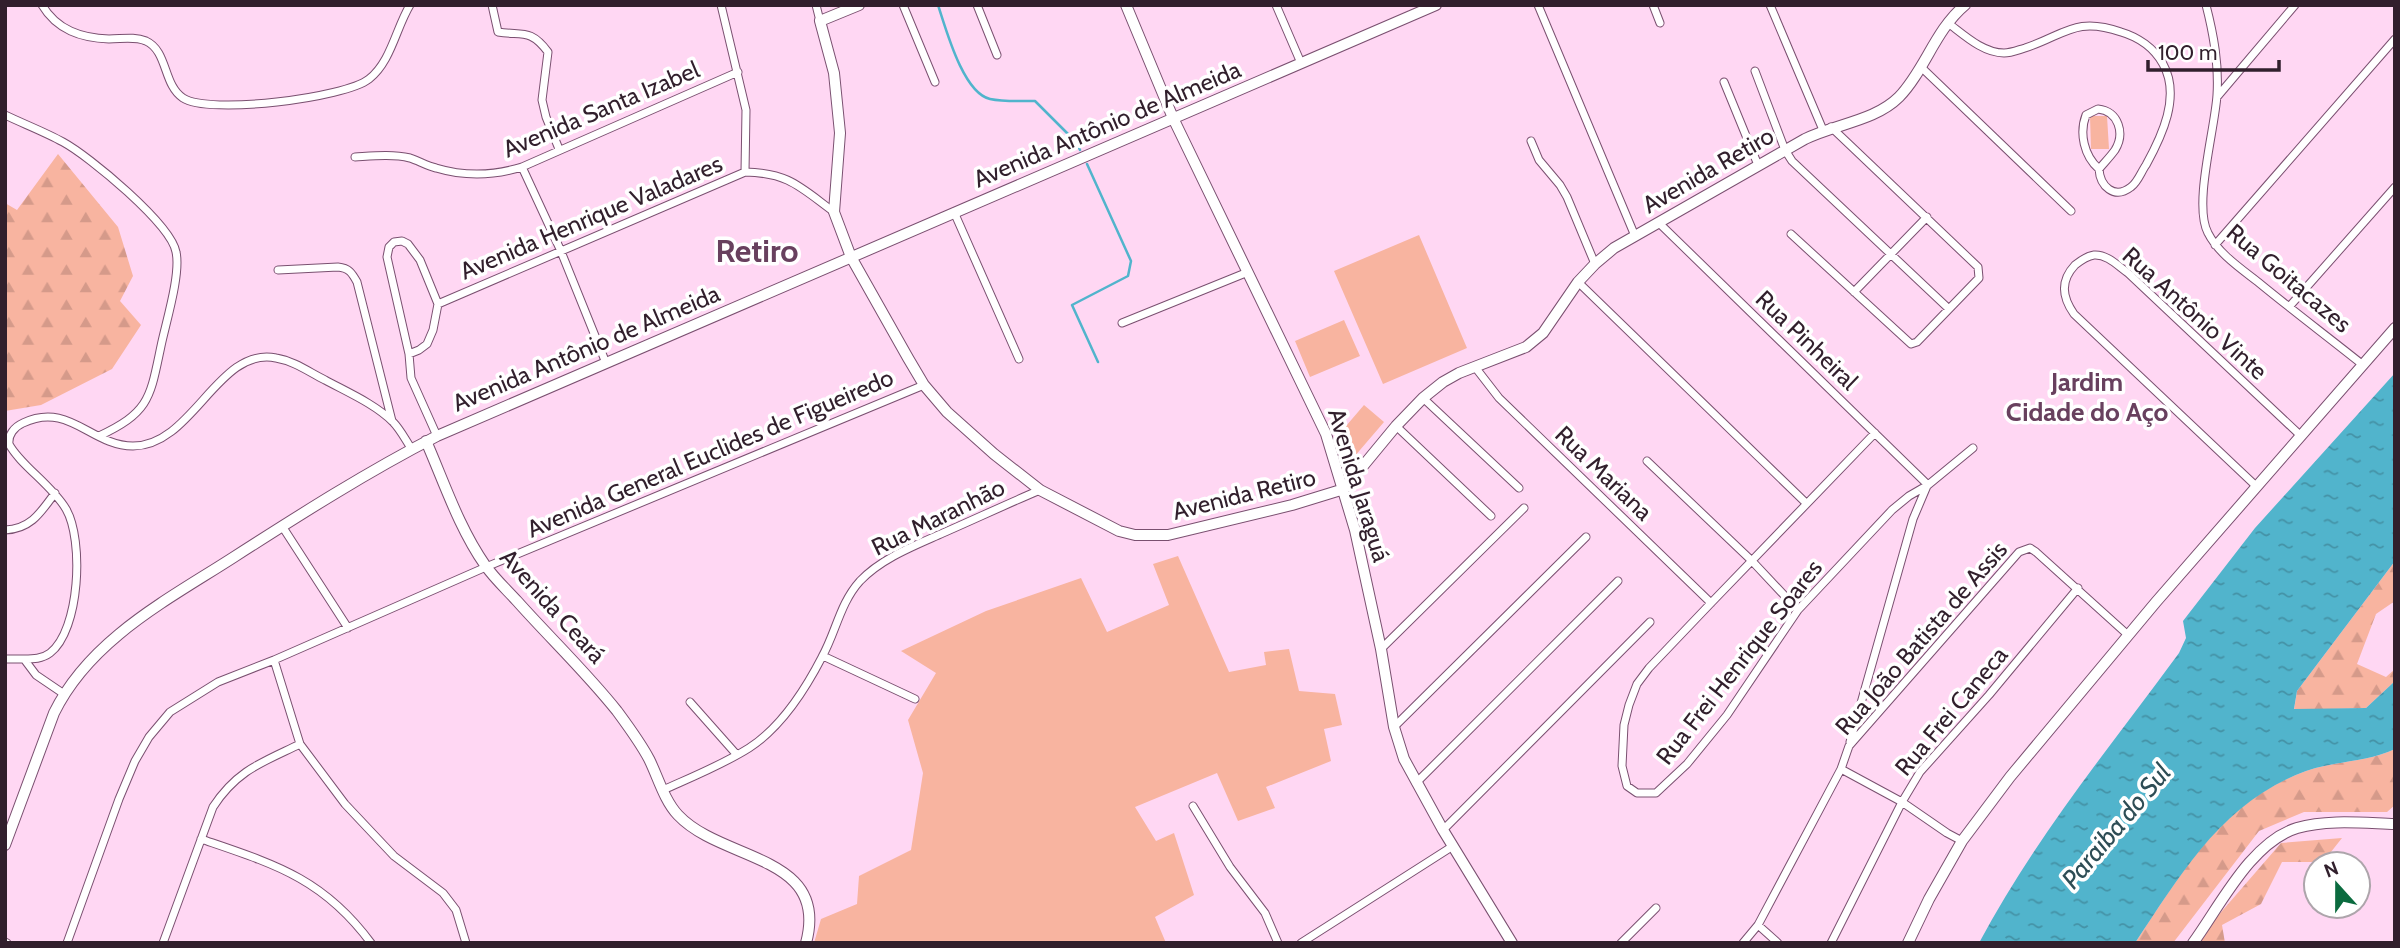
<svg xmlns="http://www.w3.org/2000/svg" width="2400" height="948" viewBox="0 0 2400 948" font-family="Cabin,sans-serif">
  <defs>
    <pattern id="forest-firs" width="22" height="20" patternUnits="userSpaceOnUse" patternTransform="scale(1.75)"><rect width="22" height="20" fill="#f8b4a0"/><path d="M5 1l3.5 6h-7zM16 11l3.5 6h-7z" fill="#d59a8a"/></pattern>
    <pattern id="water-ripples" width="26" height="14" patternUnits="userSpaceOnUse" patternTransform="scale(1.75)"><rect width="26" height="14" fill="#51b4cc"/><path d="M2 4q2-2 4 0t4 0M15 11q2-2 4 0t4 0" fill="none" stroke="#4492a6"/></pattern>
  </defs>
  <rect width="100%" height="100%" fill="#ffd7f3"/>
  <path fill="#f8b4a0" d="M2090,116H2107L2109,149H2091Z
    M1419,235L1467,348L1383,384L1334,271Z
    M1344,320L1360,356L1310,377L1295,341Z
    M1364,405L1384,422L1354,457L1334,440Z
    M1178,556L1229,672L1266,665L1264,652L1289,649L1299,691L1335,694L1342,725L1324,729L1331,761L1266,787L1275,808L1238,821L1217,773L1135,807L1156,841L1174,833L1194,895L1155,917L1166,943H814L821,919L857,904L859,876L911,850L923,773L908,720L936,673L901,651L986,611L1081,578L1107,632L1169,605L1153,564Z"/>
  <path fill="url(#forest-firs)" d="M58,154L118,227L133,276L120,301L141,325L112,369L41,405L5,411V203L17,210Z
    M2395,561V601L2376,614L2357,664L2386,677L2395,669V681L2366,708L2294,710L2297,691Z
    M2395,749V805L2387,812H2304L2259,831L2173,943H2135C2182,873 2222,801 2306,771C2334,761 2368,762 2395,749Z
    M2342,838L2323,862H2282L2261,904L2222,925L2225,943H2200L2216,918L2281,843Z"/>
  <path fill="url(#water-ripples)" d="M2395,373V561L2297,691L2294,709L2366,708L2395,681V749C2368,762 2334,761 2306,771C2222,802 2182,873 2135,943H1979C2034,839 2110,747 2179,653L2186,638L2183,621L2255,528Z"/>
  <g fill="none" stroke-linecap="round" stroke-linejoin="round">
    <path stroke="#51b4cc" stroke-width="2.5" d="M938,5C946,29 963,93 990,99C1004,102 1020,101 1035,101L1076,142L1080,150
      M1087,164L1131,261L1128,276L1072,305L1098,362"/>
    <defs>
      <path id="street" d="M42,5C57,30 81,38 109,39C122,39 134,36 146,41C168,51 163,85 183,98C209,115 345,98 369,79C391,62 396,28 410,5
        M492,5L498,32C522,36 530,28 548,52L542,100L546,117L559,149
        M721,5L746,110L745,172
        M816,5L820,21
        M903,5L935,82
        M977,5L997,55
        M1276,5L1301,63
        M1538,5L1635,236
        M1653,5L1660,23
        M1770,5L1823,130
        M2206,5C2214,36 2219,64 2217,95C2215,129 2193,205 2208,233C2218,253 2240,268 2258,282C2292,310 2328,337 2363,365
        M1948,23C1964,35 1983,53 2004,53C2011,53 2018,50 2025,48C2065,35 2075,16 2121,32C2138,37 2154,48 2163,64C2181,96 2162,136 2146,165C2141,172 2138,182 2131,187C2114,200 2100,186 2099,169
        M1921,67L2071,211
        M1755,71L1785,150L1792,161L1949,309
        M1724,82L1758,165
        M2217,97L2295,5
        M2098,109C2119,111 2125,134 2115,150C2110,157 2104,163 2099,169C2084,156 2079,133 2086,115Z
        M5,115C24,124 45,132 63,142C89,156 171,224 176,252C181,274 166,322 161,346C150,398 150,412 99,436
        M1531,141L1539,160L1560,185L1567,197L1595,264
        M355,157C373,156 392,154 410,158C419,161 427,166 436,168C466,177 493,176 522,167L738,72
        M522,167L560,249L606,363
        M954,212L1019,359
        M1659,223L1928,485
        M1791,234L1911,344L1917,342L1979,278L1978,267L1831,127
        M2215,245L2395,39
        M278,270L338,267C349,268 352,273 357,282L392,421
        M1578,282L1806,503
        M1854,292L1927,217
        M438,304L745,172C789,173 800,187 834,212
        M2289,307L2395,187
        M1122,323L1248,272
        M409,354L419,350L427,344L433,330L438,304L420,260L408,244L402,241L394,242L389,247L387,257L409,354L411,378L437,436
        M1475,367L1499,398L1711,603
        M1423,398L1519,488
        M1396,426L1491,516
        M1875,433L1711,603L1649,668L1637,684L1629,705L1624,725L1622,766L1627,786L1637,793H1656L1687,764L1727,715L1798,610L1892,510L1909,496L1928,485L1973,448
        M1647,461L1752,561L1798,610
        M2256,486L2074,314C2062,297 2060,281 2075,265C2080,261 2087,256 2094,255C2107,254 2118,266 2128,273L2300,435
        M282,526L348,628
        M5,530C31,529 41,512 55,493
        M1381,649L1524,508
        M823,656L915,699
        M5,659H24L36,675L64,694
        M24,659C33,659 42,659 50,653C80,630 84,540 66,509C52,485 20,465 9,444C8,435 14,427 23,423C69,401 91,446 133,446C193,446 218,346 276,358C294,361 309,372 325,380C347,392 375,404 393,422C400,429 405,439 411,448
        M274,660L300,744L345,804L394,856L443,893L456,910L466,943
        M690,702L737,755
        M1394,727L1586,537
        M1850,742L1913,519L1927,486
        M1841,769L1902,802L1947,833L1962,841
        M1416,783L1618,581
        M663,790C692,777 722,765 749,748C780,728 805,690 822,657C836,632 840,603 860,581C882,558 914,546 943,533C975,519 1007,504 1040,490
        M1193,806L1230,867L1265,913L1278,943
        M1443,830L1650,622
        M201,839C274,864 323,878 371,943
        M1758,925L1778,943
        M5,942L7,943
        M67,943L119,799L135,761L149,737L170,712L218,682L274,660L486,567L924,385
        M163,943L213,807C237,770 263,762 300,744
        M1301,943L1453,846
        M1621,943L1656,908
        M1743,943L1758,925L1841,769L1849,746L2019,552L2030,548L2036,552L2128,635
        M1831,943L1902,802L1920,772L1989,695L2078,588"/>
      <path id="secondary" d="M859,5L820,21L834,73L840,133L834,212L851,257L908,358L924,385L947,412L994,454L1040,490L1119,531L1135,535H1168L1292,505L1344,489L1396,426L1423,398L1443,382L1459,373L1526,347L1543,333L1578,282L1595,264L1614,248L1805,139C1835,124 1875,121 1899,97C1925,70 1935,30 1965,5
        M1126,5L1173,118L1326,434L1355,530L1381,649L1394,727L1404,759L1443,830L1512,943
        M426,441C444,482 459,528 485,565C494,578 506,589 517,601C550,638 586,672 617,711C628,726 640,742 649,759C658,777 664,800 678,815C722,862 830,854 806,943
        M5,845L54,713C90,639 169,599 234,557C301,514 367,472 437,436L1436,5
        M1908,943L1929,899L1962,841L2010,777L2156,602L2395,328
        M2193,943C2220,906 2251,842 2297,828C2328,819 2363,823 2395,824"/>
    </defs>
    <use href="#street" stroke="#7a5070" stroke-width="9"/>
    <use href="#secondary" stroke="#7a5070" stroke-width="12"/>
    <use href="#street" stroke="#fff" stroke-width="7"/>
    <use href="#secondary" stroke="#fff" stroke-width="10"/>
  </g>
  <g text-anchor="middle" dominant-baseline="central" stroke-width="7" stroke-linejoin="round" paint-order="stroke">
    <g font-size="24" fill="#311f2c" stroke="#fff">
      <text transform="translate(601 109) rotate(-23)">Avenida Santa Izabel</text>
      <text transform="translate(1107 124) rotate(-23)">Avenida Antônio de Almeida</text>
      <text transform="translate(1708 170) rotate(-30)">Avenida Retiro</text>
      <text transform="translate(591 217) rotate(-23)">Avenida Henrique Valadares</text>
      <text transform="translate(2289 278) rotate(40)">Rua Goitacazes</text>
      <text transform="translate(2195 313) rotate(42)">Rua Antônio Vinte</text>
      <text transform="translate(1807 340) rotate(44)">Rua Pinheiral</text>
      <text transform="translate(586 348) rotate(-23)">Avenida Antônio de Almeida</text>
      <text transform="translate(710 453) rotate(-23)">Avenida General Euclides de Figueiredo</text>
      <text transform="translate(1604 473) rotate(44)">Rua Mariana</text>
      <text transform="translate(1359 485) rotate(73)">Avenida Jaraguá</text>
      <text transform="translate(1244 494) rotate(-14)">Avenida Retiro</text>
      <text transform="translate(938 517) rotate(-26)">Rua Maranhão</text>
      <text transform="translate(553 606) rotate(48)">Avenida Ceará</text>
      <text transform="translate(1921 638) rotate(-49)">Rua João Batista de Assis</text>
      <text transform="translate(1739 662) rotate(-52)">Rua Frei Henrique Soares</text>
      <text transform="translate(1951 711) rotate(-50)">Rua Frei Caneca</text>
    </g>
    <g font-size="26" font-weight="bold" fill="#68405e" stroke="#fff">
      <text x="2087" y="382">Jardim<tspan x="2087" dy="30">Cidade do Aço</tspan></text>
    </g>
    <g font-size="26" font-style="italic" fill="#2e4d55" stroke="#fff">
      <text transform="translate(2116 826) rotate(-50)">Paraiba do Sul</text>
    </g>
    <g font-size="32" font-weight="bold" fill="#68405e" stroke="#fff">
      <text x="757" y="250">Retiro</text>
    </g>
  </g>
  <rect width="2400" height="948" fill="none" stroke="#311f2c" stroke-width="14"/>
  <g transform="translate(2337 885) rotate(339)"><circle r="33" fill="#ffffff" stroke="#ada5ab" stroke-width="2"/>
  <path d="M0-5L12 26L0 18L-12 26Z" fill="#0b6b3f"/>
  <text y="-10" font-size="19" font-weight="bold" text-anchor="middle" fill="#311f2c">N</text>
  </g>
  <path d="M2148 60v10h131v-10" fill="none" stroke="#311f2c" stroke-width="3.5"/>
  <text x="2158" y="60" font-size="21" fill="#311f2c" stroke="#ffffff" stroke-width="5" paint-order="stroke">100 m</text>
</svg>
